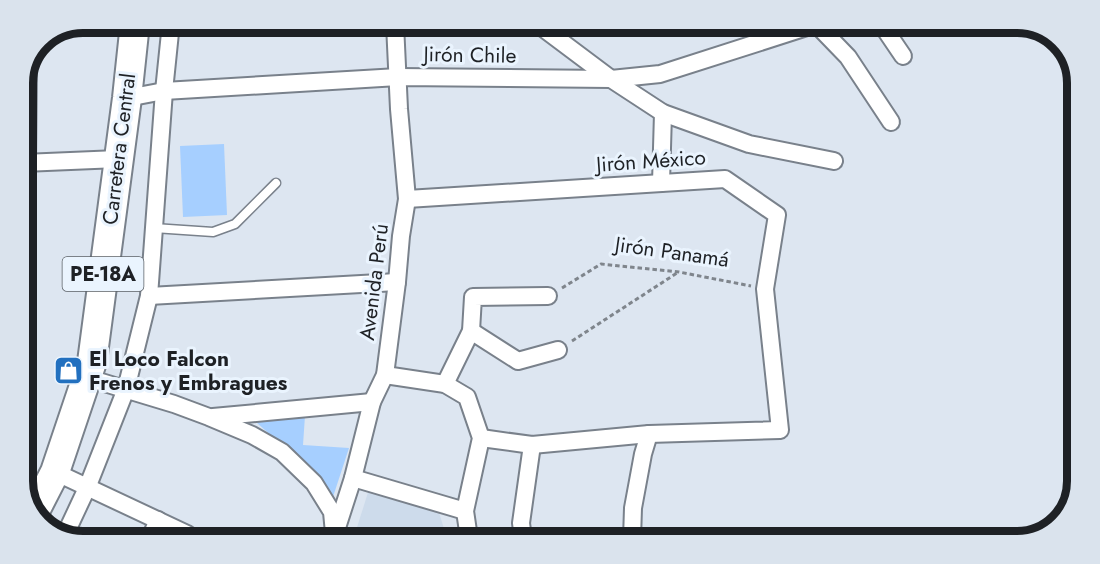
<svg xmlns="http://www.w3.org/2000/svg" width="1100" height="564" font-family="Jost,sans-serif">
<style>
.built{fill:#cddbeb}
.green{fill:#a6cfff}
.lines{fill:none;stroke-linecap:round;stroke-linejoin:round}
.service-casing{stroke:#79818b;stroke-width:11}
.minor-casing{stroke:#79818b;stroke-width:20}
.trunk-casing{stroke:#79818b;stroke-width:32}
.path{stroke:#7f858c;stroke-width:3;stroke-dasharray:4.5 3;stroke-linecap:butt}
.service{stroke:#fff;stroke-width:8}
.minor{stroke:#fff;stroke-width:16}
.trunk{stroke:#fff;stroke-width:28}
.labels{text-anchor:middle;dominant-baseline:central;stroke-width:6;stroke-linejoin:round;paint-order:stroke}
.shield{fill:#eaf4fe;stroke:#5b6066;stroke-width:1.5}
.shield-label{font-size:20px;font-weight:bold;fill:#1e2125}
.street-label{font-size:21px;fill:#1e2125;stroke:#eaf4fe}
.poi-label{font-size:21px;font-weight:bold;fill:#1e2125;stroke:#eaf4fe;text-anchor:start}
.rim{fill:none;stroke:#1e2125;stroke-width:8}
</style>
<rect width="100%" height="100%" fill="#dde6f1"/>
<path class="built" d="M370 486 435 500 447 538 354 537Z"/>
<g class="green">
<path d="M224 144 227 215 183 217 180 146Z"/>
<path d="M306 401 303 445 349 448 331 503 293 455 247 414Z"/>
</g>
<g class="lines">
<defs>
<path id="service" d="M154 228 213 232 235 224 276 183"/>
<g id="minor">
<path d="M539 25 611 79 663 113 749 144 834 161"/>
<path d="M819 27 848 57 891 122"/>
<path d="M884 28 903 56"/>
<path d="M127 98 164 91 398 77 611 79 660 74 807 27"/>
<path d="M23 163 118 159"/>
<path d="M661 183 663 113"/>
<path d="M407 199 725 179 777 215 765 289 780 430 649 434 532 445 481 438"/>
<path d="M23 243 27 163 28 66"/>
<path d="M149 296 397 282"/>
<path d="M471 331 518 361 558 350"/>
<path d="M385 375 445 384 467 397 481 438 465 511 469 538"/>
<path d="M88 378 174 404 209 417 252 435 282 452 314 483 332 512 334 533"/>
<path d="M445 384 471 331 473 297 548 296"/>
<path d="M213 417 372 402"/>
<path d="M55 472 187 534 190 536"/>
<path d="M353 478 465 511"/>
<path d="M65 535 87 488 126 389 149 296 164 91 171 23"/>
<path d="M151 536 158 520"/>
<path d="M334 537 353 478 372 402 385 375 397 282 401 236 407 199 399 109 395 24"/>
<path d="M523 538 521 523 532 445"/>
<path d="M632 539 633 508 643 454 649 434"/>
</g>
<path id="trunk" d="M33 515 55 472 92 362 127 98 135 23"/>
</defs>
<use href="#service" class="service-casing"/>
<use href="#minor" class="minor-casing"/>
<use href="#trunk" class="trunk-casing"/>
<g class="path">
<path d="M562 288 601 264 679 272 751 286"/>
<path d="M572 341 677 273"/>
</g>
<use href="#service" class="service"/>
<use href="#minor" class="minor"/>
<use href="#trunk" class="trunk"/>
</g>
<defs>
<symbol id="shop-square" viewBox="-11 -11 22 22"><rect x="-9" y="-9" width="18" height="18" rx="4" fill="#2270bf" stroke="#eaf4fe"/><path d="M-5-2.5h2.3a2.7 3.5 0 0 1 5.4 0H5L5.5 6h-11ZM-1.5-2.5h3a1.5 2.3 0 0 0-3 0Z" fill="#fff"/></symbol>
</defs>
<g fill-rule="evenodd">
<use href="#shop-square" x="52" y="354" width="33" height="33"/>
</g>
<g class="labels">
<rect class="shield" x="62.5" y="257" width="81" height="34" rx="4.5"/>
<g class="shield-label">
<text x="103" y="274">PE-18A</text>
</g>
<g class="street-label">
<text transform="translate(470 55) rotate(1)">Jirón Chile</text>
<text transform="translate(119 149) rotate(-83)">Carretera Central</text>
<text transform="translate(651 161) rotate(-4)">Jirón México</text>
<text transform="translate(672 252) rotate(8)">Jirón Panamá</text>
<text transform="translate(374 282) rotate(-83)">Avenida Perú</text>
</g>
<g class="poi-label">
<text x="89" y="359">El Loco Falcon<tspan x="89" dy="24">Frenos y Embragues</tspan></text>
</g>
</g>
<path d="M0 0H1100V564H0ZM83 33H1017A50 50 0 0 1 1067 83V481A50 50 0 0 1 1017 531H83A50 50 0 0 1 33 481V83A50 50 0 0 1 83 33Z" fill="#dae3ed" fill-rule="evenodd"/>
<path class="rim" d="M83 33H1017A50 50 0 0 1 1067 83V481A50 50 0 0 1 1017 531H83A50 50 0 0 1 33 481V83A50 50 0 0 1 83 33Z"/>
</svg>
